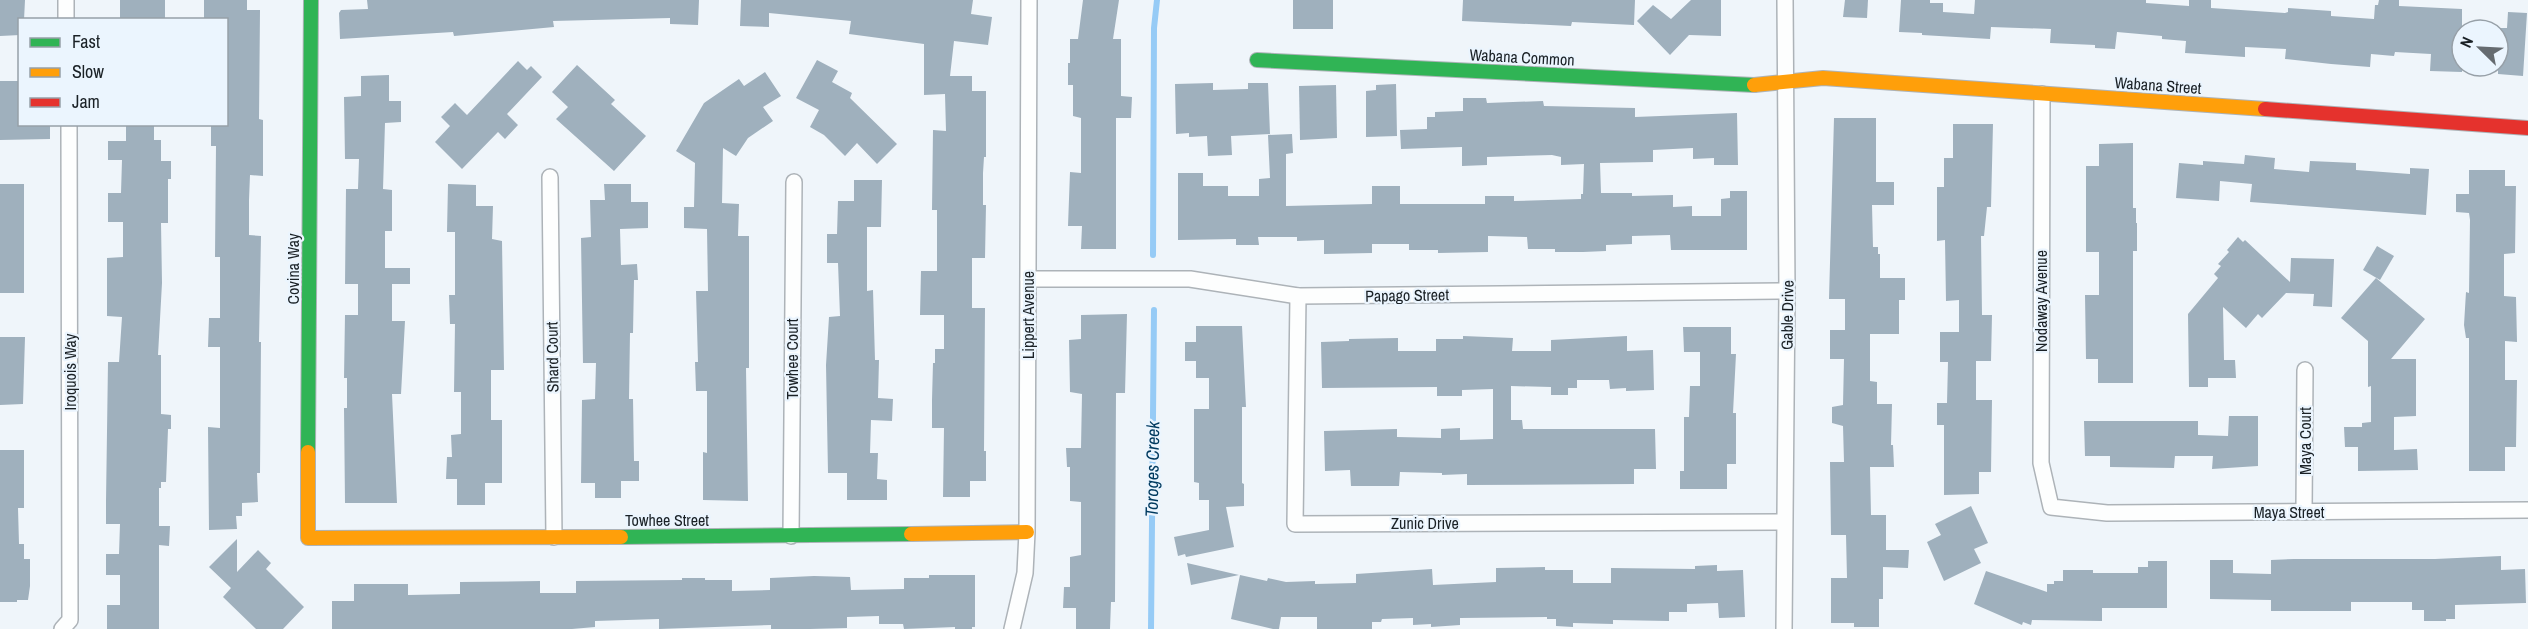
<svg xmlns="http://www.w3.org/2000/svg" width="2528" height="629" font-family="'Archivo Narrow',sans-serif">
<style>
.lines{fill:none;stroke-linecap:round;stroke-linejoin:round}
.stream{stroke:#96cbf6;stroke-width:6}
.building{fill:#9fb0bd}
.street-casing{stroke:#adb3b8;stroke-width:18}
.fast-casing{stroke:#adb3b8;stroke-width:16}
.slow-casing{stroke:#adb3b8;stroke-width:16}
.jam-casing{stroke:#adb3b8;stroke-width:16}
.street{stroke:#fdfefe;stroke-width:15}
.fast{stroke:#30b455;stroke-width:14}
.slow{stroke:#ff9f0a;stroke-width:14}
.jam{stroke:#e5322d;stroke-width:14}
.labels{text-anchor:middle;dominant-baseline:central;stroke-width:4.5;stroke-linejoin:round;paint-order:stroke}
.street-label{font-size:16px;fill:#1a2126;stroke:#ebf5fe}
.water-label{font-size:18px;font-style:italic;fill:#003a5f;stroke:#ebf5fe}
</style>
<rect width="100%" height="100%" fill="#eff5fa"/>
<g class="lines">
<g class="stream">
<path d="M1153 255 1154 28 1157 0"/>
<path d="M1151 629 1154 310"/>
</g>
</g>
<g class="building">
<path d="M0 0H25L24 20H20V35L0 36Z"/>
<rect x="120" y="0" width="45" height="20"/>
<path d="M204 0H247V10H260L259 119 263 120V176L250 175 249 200V235L261 236 259 342H261L260 473H257L258 502 242 503V516H236L237 529 209 530 208 427 220 428V347H208L209 318H220V257H215L216 146H211V124H226V20H204Z"/>
<path d="M367 0H699L698 25 670 24V18L553 21 554 27 454 36 453 32 340 39 339 13 341 10 368 9Z"/>
<path d="M741 0H973L971 14 992 17 988 45 954 41 950 76H972V91H986V157H984L983 173V205H986L985 258H972V308H985L984 451H986V481H970V497H943L944 428H932V400L933 363H935V349H944V315H920L921 271H937V210H932L933 130 946 131 945 94 924 95V44L849 34 851 21 769 13V27L740 26Z"/>
<path d="M1083 0H1119L1113 39H1121V96L1132 97 1131 118H1116V249H1081L1082 226H1068L1070 172 1081 173V118L1073 116V85H1068V63H1070V39H1078Z"/>
<rect x="1293" y="0" width="40" height="29"/>
<path d="M1463 0H1635L1634 25 1572 22 1571 26 1462 21Z"/>
<path d="M1691 0H1721V36L1689 35 1670 55 1637 21 1653 5 1671 19Z"/>
<path d="M1845 0H1868L1867 18 1843 17Z"/>
<path d="M1901 0H1930V3H1943V12L1974 14 1975 0H2146V3L2189 6V0H2211V8L2285 13 2288 12V8L2331 11V16L2374 19 2375 5H2378L2379 0H2399V6L2462 9V72L2430 71 2431 54 2395 52 2394 56 2371 54 2370 67 2331 64 2285 59 2286 49 2245 47V57L2185 53 2186 41 2162 39V36L2117 32 2115 49 2095 48V45L2050 43 2051 29 1991 27 1990 39 1922 35V33L1899 32Z"/>
<path d="M2508 12 2527 13 2523 76 2498 74V28H2507Z"/>
<path d="M817 60 838 71 832 82 852 93 850 98 897 144 877 164 857 143 845 156 824 135 810 127 819 110 796 98Z"/>
<path d="M518 61 527 70 531 66 542 77 507 114 518 125 505 139 498 132 462 169 435 142 450 126 441 117 455 103 467 115Z"/>
<path d="M577 65 615 100 611 104 646 136 614 171 556 119 568 107 552 92Z"/>
<path d="M765 72 781 96 763 107 773 121 748 138 736 156 723 148 722 203 739 204 738 236H749V368H746L748 501 703 500V452L707 453V391H696L695 362H698L696 291H708L707 229 684 228V207H694L695 163 676 151 704 103 739 79 744 86Z"/>
<path d="M389 75V101H401V122L385 123 383 189 392 190V231H385V268H410V284H392V321H405L401 394H392L397 503H345L344 408H347V378H344L345 315H358V284H345L346 189H358L359 159H345L344 97 361 96V76Z"/>
<path d="M0 81H20V124H50V139L0 140Z"/>
<path d="M1213 83V90L1248 89V83H1268L1270 134 1231 136 1232 155 1208 156 1207 136 1189 137V133L1176 134 1175 84Z"/>
<path d="M1396 84 1397 136 1366 137V91L1376 90V85Z"/>
<path d="M1336 85 1337 138 1300 140 1299 86Z"/>
<path d="M1463 98H1486L1487 103 1543 101 1544 106 1635 108V117L1737 113 1738 165H1714V158L1693 159V148L1653 150V162L1600 163 1601 193H1632V196L1673 195V207L1692 206V216H1721V199L1730 198V191H1747V250H1671L1670 235 1632 236V244L1606 245V251L1583 252H1555V249H1528L1527 237 1488 236V252L1438 253V250H1409V244H1372V253L1324 254V240L1297 241V237H1258L1259 245H1236V239L1178 240V173H1203V186H1228V196H1259V179L1270 178 1268 135 1292 134 1293 153 1286 154V206L1372 204V186H1400V204H1485V196H1514V201L1581 199V194H1583L1584 164 1561 165V157L1552 155 1487 157V165L1462 166V147L1401 149 1400 130 1427 129V117H1435V112L1463 111Z"/>
<path d="M1834 118H1876V182H1894V205H1872L1873 247H1878V254H1880V278H1905V300H1899V334H1870V381L1877 382V404H1892L1891 445H1893L1894 467H1870L1871 515H1886V550H1909L1908 568 1883 567V599H1879V627H1854V623H1831V578H1847L1846 535H1831L1830 462H1844L1843 426 1832 423V407L1843 405 1844 359H1830V330H1845V299H1829Z"/>
<path d="M126 124H154V140H161V161H171V179H168V223H161L162 283 158 355H161V414L171 415V429H168L166 482H161V488H159V526H170L169 546 159 545V629H107V605H120V575H106V554H119L120 524H106V501L108 362H119L122 317 107 316V258L123 257V222H108V193H121L122 160H108V141H126Z"/>
<path d="M1953 124H1993L1991 207H1987L1984 236H1981L1982 315H1992L1991 361H1976V400H1992L1991 472H1979V494L1944 495V425H1937V403H1947L1948 362H1940V332H1959V300L1946 301 1945 240 1937 241V187H1944V158H1953Z"/>
<path d="M2133 143V208H2136V223H2137V251H2133V383H2098V359H2086L2085 295H2099V252H2086V166H2099V144Z"/>
<path d="M2245 155 2275 158 2274 169 2309 172 2310 161 2356 163V170L2410 174V168L2429 169 2426 215 2250 202 2252 184 2220 181 2219 201 2176 198 2179 163 2203 165V161L2244 164Z"/>
<path d="M2469 170H2505V186H2516L2515 253 2504 254V296L2516 297 2517 342 2505 341V380H2517L2516 447H2505V471H2469V338H2466L2464 325 2466 292 2469 293 2470 220 2469 213 2456 212V194H2469Z"/>
<path d="M854 180H882L881 227H867V291L873 290 875 360H879L878 398 893 399 892 421 871 420 870 453H878L877 479 887 480V500H847V473H828L826 365 829 317 840 316 838 263H827V234H837L838 201H854Z"/>
<rect x="0" y="184" width="24" height="109"/>
<path d="M448 184 476 185V206H493L492 239 502 241 504 370H491V420H502V483H485V505H457V479H446L447 457H452L451 435 461 434V392H454L455 324H450L449 295H455V232H447Z"/>
<path d="M604 184H631V202H648V228L620 229 621 265 637 264 638 280H634L633 333H630L629 399H633L634 461H639V481H621V498H595V483H581L582 400 595 399 596 363H583L581 238 591 237 590 200H605Z"/>
<path d="M2238 237 2243 242 2245 240 2290 282 2291 258 2334 259 2332 307 2313 306 2314 294 2286 293 2262 318 2258 314 2246 328 2223 307 2224 360H2235L2236 378H2208V387H2189L2188 314 2218 278 2214 274 2221 266 2218 264 2229 252 2227 250Z"/>
<path d="M2377 246 2394 256 2380 280 2363 270Z"/>
<path d="M2376 278 2425 319 2391 359H2416V416L2394 417V450L2417 449 2418 470 2358 471V447H2345L2344 427H2362V423L2371 422V386L2368 387V341L2341 318Z"/>
<path d="M1127 314 1125 393H1116L1115 602H1111L1110 629H1076V608H1063L1064 587H1070V557L1081 555V502L1070 501V467H1067L1066 448H1081L1082 394 1070 392 1069 340 1081 339V315Z"/>
<path d="M1196 326H1242L1246 407H1242V483L1244 484V506L1226 507 1234 547 1186 557 1185 554 1178 556 1174 537 1209 530V500H1199V483L1194 482V409H1209V378H1196V361H1185V342H1196Z"/>
<path d="M1683 327H1731V354H1736L1733 413H1736V464H1727V489H1680V471H1684V417H1689L1690 386H1700V352H1684Z"/>
<path d="M1463 336 1513 338 1512 351H1551V340L1627 336V351L1653 350 1654 390 1626 391V388L1610 389 1609 380H1577V388H1568V395H1551V387L1511 386V420H1522L1523 429H1655L1656 469H1634V484L1467 485V474L1442 475V473L1400 472 1399 486H1351L1350 470 1325 471 1324 431 1397 429V437L1441 438V429L1460 428V440L1493 439V389L1462 390V396H1437V387L1322 388 1321 342 1349 341V339L1398 338V351H1436V339H1463Z"/>
<path d="M0 337H25L23 404 0 405Z"/>
<path d="M2229 416H2258V466L2212 469 2213 456H2175L2174 468 2110 467V456H2085L2084 421H2198V435L2228 436Z"/>
<path d="M0 450H24V508H18L19 544H24V559H30V586L28 600H17V602H0Z"/>
<path d="M1971 506 1988 543 1974 549 1981 563 1944 581 1927 542 1941 535 1935 524Z"/>
<path d="M237 539V572L258 550 271 563 266 569 304 607 283 629H256L223 597 231 588 209 567Z"/>
<path d="M2501 556V570L2525 569 2526 603 2455 605V619H2446V621H2424V610H2412V602H2351V611H2271V600L2210 599V560H2233V573L2271 574V560L2294 559H2435Z"/>
<path d="M2148 561H2167V608H2102V621L2032 620 2031 625 2023 622 2022 625 1974 604 1986 571 2047 592V584H2054V581H2063V570H2093V573H2138V567H2148Z"/>
<path d="M1187 563 1239 575 1191 585Z"/>
<path d="M1717 565V571L1743 570 1745 617 1719 618 1718 603 1687 604V612H1669V621L1613 620V624L1573 623V627L1556 626V619H1547V617L1460 618V625L1431 627V624L1413 625V618L1382 619 1381 622H1372V629H1317V617H1281L1279 629H1273L1231 619 1240 575 1267 581 1268 578 1286 582 1315 581V584L1356 583V574L1432 569 1433 585 1496 582V568L1545 567V570H1573V583H1611V568L1695 569V566Z"/>
<path d="M929 575H975V627H972V629H955V627L904 629 903 624H879V616L847 617V628L810 629H771V625L659 629V619L595 621V627L572 629H332V601H354V584H408V595L460 594V582L540 581V593H576V581L682 580V578H705V580H732V591L770 590V578L814 576 850 577 851 590 904 589V578H929Z"/>
</g>
<g class="lines">
<defs>
<g id="street">
<path d="M66 0V20"/>
<path d="M2042 94 2041 463 2051 507 2107 513 2528 510"/>
<path d="M550 177 554 537"/>
<path d="M1028 279H1190L1298 296 1787 291"/>
<path d="M1298 296 1295 524 1784 522"/>
<path d="M2304 512 2305 370"/>
<path d="M791 536 794 182"/>
<path d="M62 629 70 620 69 124"/>
<path d="M1012 629 1025 573 1027 532 1029 0"/>
<path d="M1784 629 1787 291 1785 0"/>
</g>
<g id="fast">
<path d="M1257 60 1754 85"/>
<path d="M308 452 311 0"/>
<path d="M621 537 911 534"/>
</g>
<g id="slow">
<path d="M1754 85 1823 78 2265 109"/>
<path d="M308 452V538L621 537"/>
<path d="M911 534 1027 532"/>
</g>
<path id="jam" d="M2265 109 2528 128"/>
</defs>
<use href="#street" class="street-casing"/>
<use href="#fast" class="fast-casing"/>
<use href="#slow" class="slow-casing"/>
<use href="#jam" class="jam-casing"/>
<use href="#street" class="street"/>
<use href="#fast" class="fast"/>
<use href="#slow" class="slow"/>
<use href="#jam" class="jam"/>
</g>
<g class="labels">
<g class="street-label">
<text transform="translate(1522 57) rotate(3)">Wabana Common</text>
<text transform="translate(2158 85) rotate(4)">Wabana Street</text>
<text transform="translate(293 269) rotate(-90)">Covina Way</text>
<text transform="translate(1407 295) rotate(-1)">Papago Street</text>
<text transform="translate(2041 301) rotate(-90)">Nodaway Avenue</text>
<text transform="translate(1028 315) rotate(-90)">Lippert Avenue</text>
<text transform="translate(1787 315) rotate(-89)">Gable Drive</text>
<text transform="translate(552 357) rotate(-91)">Shard Court</text>
<text transform="translate(792 359) rotate(-90)">Towhee Court</text>
<text transform="translate(70 372) rotate(-90)">Iroquois Way</text>
<text transform="translate(2305 441) rotate(-90)">Maya Court</text>
<text x="2289" y="512">Maya Street</text>
<text x="667" y="520">Towhee Street</text>
<text x="1425" y="523">Zunic Drive</text>
</g>
<g class="water-label">
<text transform="translate(1152 469) rotate(-89)">Toroges Creek</text>
</g>
</g>
<rect x="18" y="18" width="210" height="108" fill="#ebf5fe" stroke="#97a0a8" stroke-width="1.5"/>
<rect x="30" y="38" width="30" height="9" fill="#30b455" stroke="#97a0a8" stroke-width="1.5"/>
<text x="72" y="48" font-size="18" fill="#1a2126">Fast</text>
<rect x="30" y="68" width="30" height="9" fill="#ff9f0a" stroke="#97a0a8" stroke-width="1.5"/>
<text x="72" y="78" font-size="18" fill="#1a2126">Slow</text>
<rect x="30" y="98" width="30" height="9" fill="#e5322d" stroke="#97a0a8" stroke-width="1.5"/>
<text x="72" y="108" font-size="18" fill="#1a2126">Jam</text>
<g transform="translate(2480 48) rotate(294)"><circle r="28" fill="#ebf5fe" stroke="#97a0a8" stroke-width="1.5"/>
<path d="M0-4.5L10 22L0 15L-10 22Z" fill="#656b70"/>
<text y="-9" font-size="16" font-weight="bold" text-anchor="middle" fill="#1a2126">N</text>
</g>
</svg>
